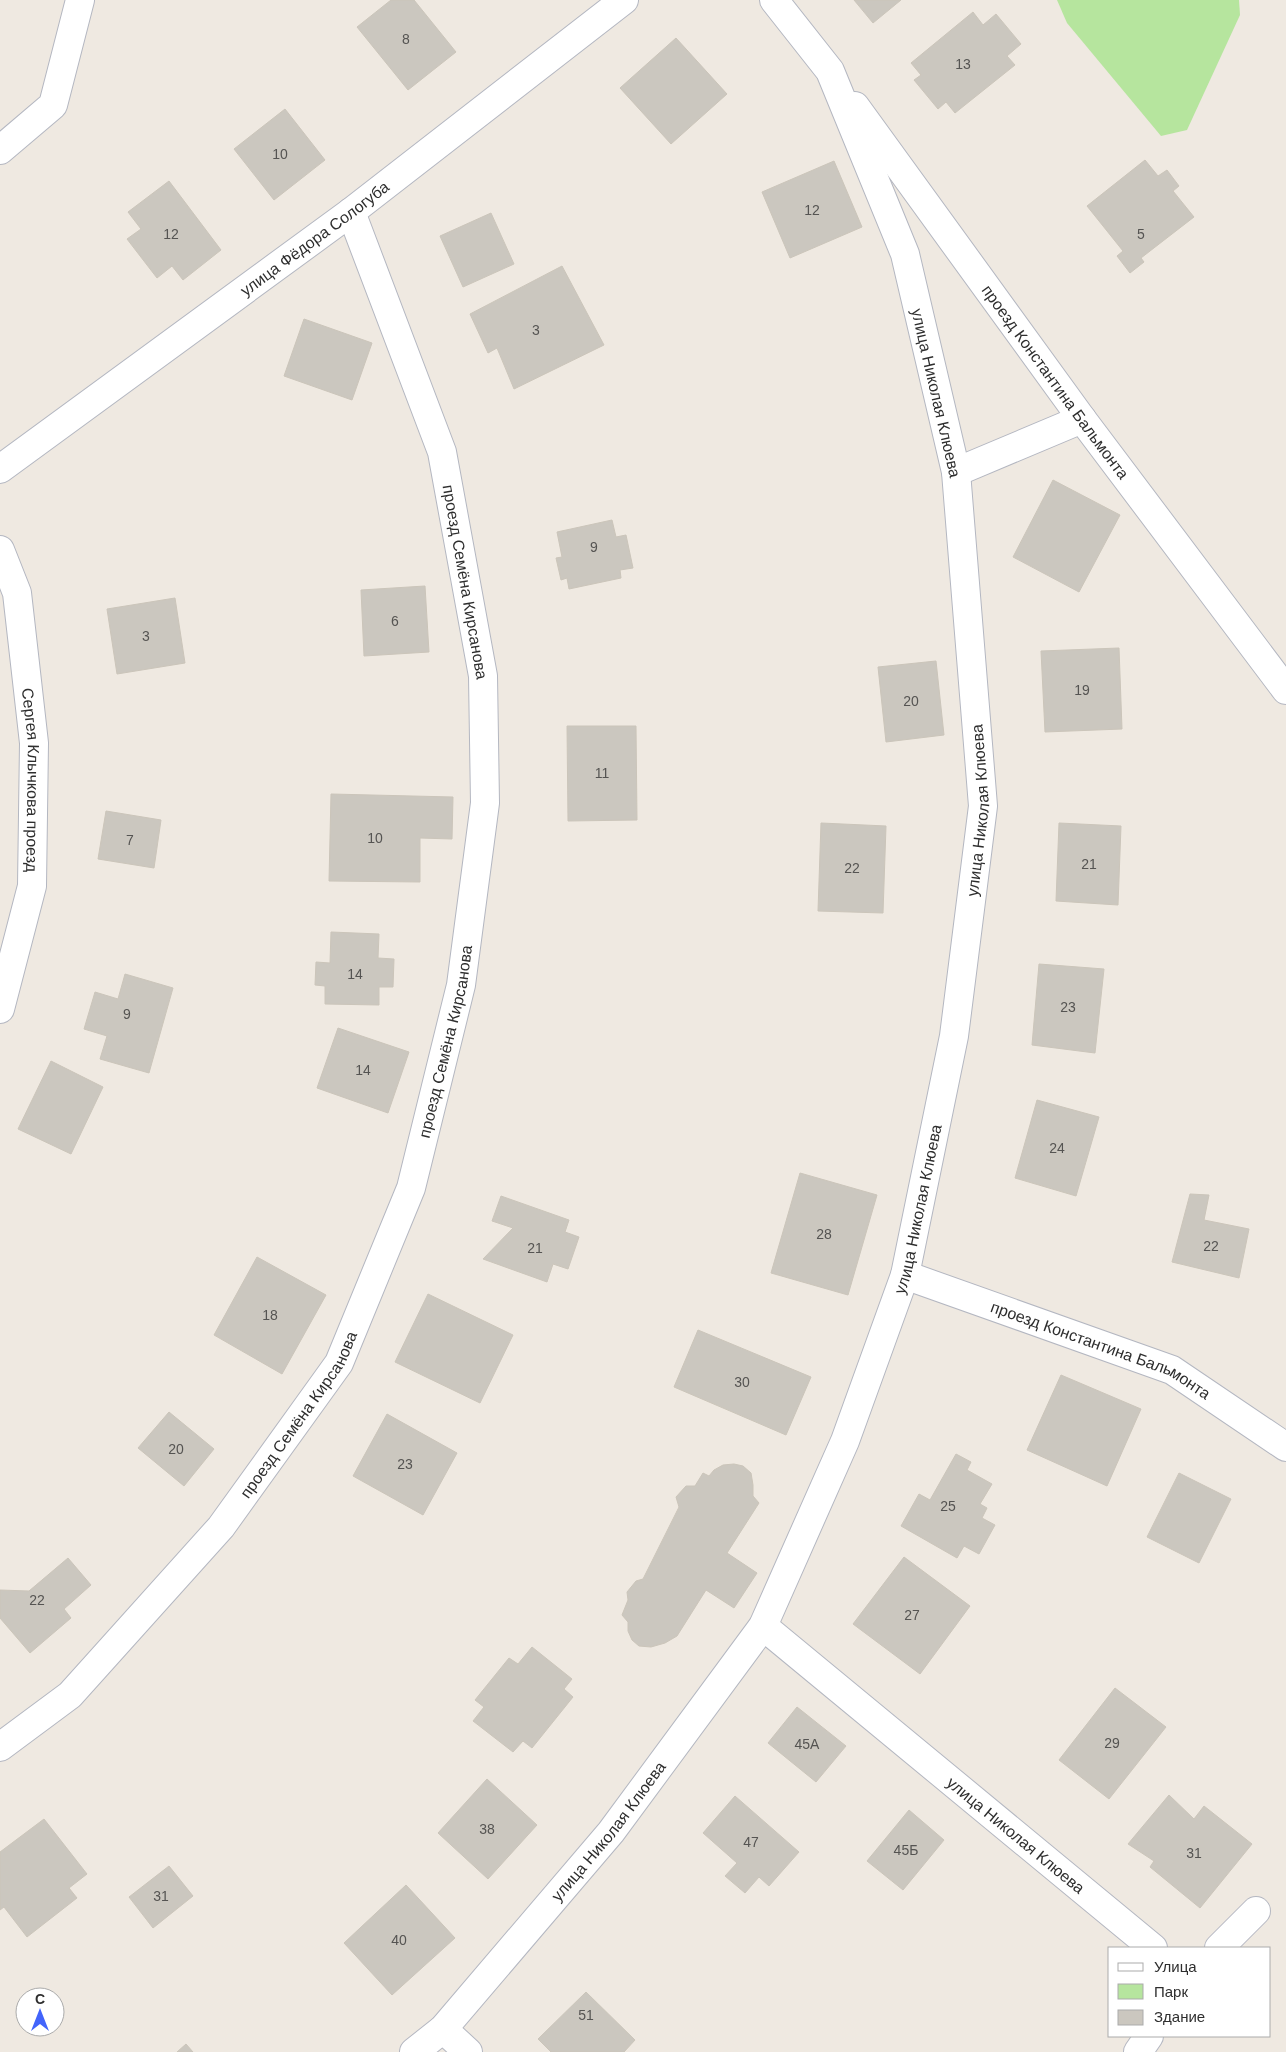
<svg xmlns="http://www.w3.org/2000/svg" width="1286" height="2052" font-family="Helvetica,sans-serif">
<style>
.green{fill:#b6e59e}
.building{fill:#cbc7bf;stroke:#cbc5ba}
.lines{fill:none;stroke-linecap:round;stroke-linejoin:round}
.minor-casing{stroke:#b4b7c1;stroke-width:30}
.minor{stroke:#fff;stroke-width:28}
.labels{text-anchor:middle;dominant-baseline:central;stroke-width:4;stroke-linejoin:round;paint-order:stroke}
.number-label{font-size:14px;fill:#555452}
.street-label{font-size:16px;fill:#2e2e2e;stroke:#fff}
</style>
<rect width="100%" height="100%" fill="#efe9e1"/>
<path class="green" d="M1057 0H1239L1240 15 1187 130 1161 136 1067 23Z"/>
<g class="building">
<path d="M391 0H414L456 52 408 90 357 27Z"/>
<path d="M854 0H901L873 23Z"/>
<path d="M973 12 983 25 996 14 1021 44 1007 56 1015 65 955 113 946 102 938 109 914 80 921 75 911 63Z"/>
<path d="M676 38 727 94 671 144 620 88Z"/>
<path d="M285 109 325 160 274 200 234 149Z"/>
<path d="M1145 160 1158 176 1167 170 1179 186 1173 191 1194 217 1141 258 1144 262 1130 273 1117 256 1123 251 1087 206Z"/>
<path d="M834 161 862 227 790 258 762 192Z"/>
<path d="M169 181 221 250 183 280 172 266 157 278 127 239 141 229 128 212Z"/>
<path d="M491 213 514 264 463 287 440 236Z"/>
<path d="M562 266 604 345 514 389 497 348 488 353 470 314Z"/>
<path d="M304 319 372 343 352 400 284 376Z"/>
<path d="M1053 480 1120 515 1079 592 1013 557Z"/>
<path d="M612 520 616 537 626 535 633 568 620 570 621 578 569 589 567 578 561 580 556 558 562 557 557 532Z"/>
<path d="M425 586 429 652 364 656 361 590Z"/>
<path d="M175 598 185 663 117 674 107 609Z"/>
<path d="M1119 648 1122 729 1045 732 1041 651Z"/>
<path d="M936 661 944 735 886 742 878 667Z"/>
<path d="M567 726H636L637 820 568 821Z"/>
<path d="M331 794 453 797 452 839 420 838V882L329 881Z"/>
<path d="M106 811 161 820 154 868 98 859Z"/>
<path d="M821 823 886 826 883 913 818 911Z"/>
<path d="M1059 823 1121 826 1118 905 1056 901Z"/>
<path d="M331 932 379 934 378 958 394 959 393 987H379V1005L325 1004V986L315 985 316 962 330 963Z"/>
<path d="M1039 964 1104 969 1095 1053 1032 1045Z"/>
<path d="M125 974 173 988 149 1073 100 1059 107 1036 84 1029 95 992 118 999Z"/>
<path d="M338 1028 409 1052 388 1113 317 1088Z"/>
<path d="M51 1061 103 1087 71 1154 18 1129Z"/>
<path d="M1037 1100 1099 1117 1076 1196 1015 1178Z"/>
<path d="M800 1173 877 1195 848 1295 771 1273Z"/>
<path d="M1190 1194 1209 1195 1204 1220 1249 1229 1239 1278 1172 1262Z"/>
<path d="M501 1196 569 1220 565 1232 579 1237 568 1269 553 1264 547 1282 483 1259 513 1228 492 1221Z"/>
<path d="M257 1257 326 1295 282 1374 214 1335Z"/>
<path d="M428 1294 513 1335 480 1403 395 1362Z"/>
<path d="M698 1330 811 1377 786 1435 674 1387Z"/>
<path d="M1061 1375 1141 1409 1107 1486 1027 1450Z"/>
<path d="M169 1412 214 1449 184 1486 138 1448Z"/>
<path d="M387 1414 457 1453 423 1515 353 1476Z"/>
<path d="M956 1454 971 1462 967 1470 992 1484 980 1504 987 1508 982 1518 995 1525 979 1554 964 1546 957 1558 901 1526 919 1494 930 1500Z"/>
<path d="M734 1464 743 1466 751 1473 753 1485V1496L759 1503 727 1553 757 1573 734 1608 706 1590 677 1636 665 1643 651 1647 639 1646 632 1640 628 1631V1622L622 1615 628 1600 627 1592 636 1581 643 1579 679 1507 676 1497 686 1486H695L703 1473 709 1476 714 1470 723 1465Z"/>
<path d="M1179 1473 1231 1499 1199 1563 1147 1537Z"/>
<path d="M904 1557 970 1606 920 1674 853 1624Z"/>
<path d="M68 1558 91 1585 64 1609 71 1618 30 1653 0 1618V1590L29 1591Z"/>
<path d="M532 1647 572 1679 564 1689 573 1697 532 1748 523 1741 513 1752 473 1721 484 1707 475 1700 509 1658 518 1664Z"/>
<path d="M1115 1688 1166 1727 1109 1799 1059 1760Z"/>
<path d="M797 1707 846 1746 816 1782 768 1743Z"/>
<path d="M487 1779 537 1825 488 1879 438 1833Z"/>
<path d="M1169 1795 1194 1819 1204 1806 1252 1844 1200 1908 1150 1867 1154 1861 1128 1844Z"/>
<path d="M735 1796 799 1852 769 1886 759 1877 745 1893 725 1876 737 1863 703 1833Z"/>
<path d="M909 1810 944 1840 903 1890 867 1861Z"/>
<path d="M44 1819 87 1874 69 1888 77 1898 27 1937 4 1907 0 1910V1852Z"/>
<path d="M169 1866 193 1896 153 1928 129 1897Z"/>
<path d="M406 1885 455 1938 392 1995 344 1943Z"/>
<path d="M586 1992 635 2040 624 2052H551L538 2039Z"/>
<path d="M186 2044 193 2052H177Z"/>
</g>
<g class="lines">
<defs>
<g id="minor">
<path id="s1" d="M855 106 1082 419 1286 690"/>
<path d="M0 150 53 105 80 0"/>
<path id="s2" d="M0 469 351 212 624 0"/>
<path d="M956 472 1082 419"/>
<path id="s3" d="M0 550 17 593 34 743 32 886 0 1009"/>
<path id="s4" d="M905 1275 1172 1370 1286 1447"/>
<path id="s5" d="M763 1626 1153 1948"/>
<path id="s6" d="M0 1747 70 1695 221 1527 339 1363 411 1188 461 985 485 803 483 676 442 452 351 212"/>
<path d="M1219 1948 1256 1911"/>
<path d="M443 2029 468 2052"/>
<path id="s7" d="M414 2052 443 2029 611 1832 763 1626 845 1441 905 1275 954 1036 983 806 956 472 905 254 830 71 774 0"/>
<path d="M1138 2052 1149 2036"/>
</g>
</defs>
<use href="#minor" class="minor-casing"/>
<use href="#minor" class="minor"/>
</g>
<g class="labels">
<g class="number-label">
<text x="406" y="39">8</text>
<text x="963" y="64">13</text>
<text x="280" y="154">10</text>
<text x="812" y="210">12</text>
<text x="171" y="234">12</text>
<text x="1141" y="234">5</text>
<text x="536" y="330">3</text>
<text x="594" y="547">9</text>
<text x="395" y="621">6</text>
<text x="146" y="636">3</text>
<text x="1082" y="690">19</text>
<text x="911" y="701">20</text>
<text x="602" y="773">11</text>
<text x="375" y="838">10</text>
<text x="130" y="840">7</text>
<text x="1089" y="864">21</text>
<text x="852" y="868">22</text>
<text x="355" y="974">14</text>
<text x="1068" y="1007">23</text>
<text x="127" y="1014">9</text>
<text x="363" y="1070">14</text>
<text x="1057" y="1148">24</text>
<text x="824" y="1234">28</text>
<text x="1211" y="1246">22</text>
<text x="535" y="1248">21</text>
<text x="270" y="1315">18</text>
<text x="742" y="1382">30</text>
<text x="176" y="1449">20</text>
<text x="405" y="1464">23</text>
<text x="948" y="1506">25</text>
<text x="37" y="1600">22</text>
<text x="912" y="1615">27</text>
<text x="1112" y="1743">29</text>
<text x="807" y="1744">45А</text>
<text x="487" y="1829">38</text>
<text x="751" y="1842">47</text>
<text x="906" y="1850">45Б</text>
<text x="1194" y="1853">31</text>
<text x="161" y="1896">31</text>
<text x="399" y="1940">40</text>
<text x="586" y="2015">51</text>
</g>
<g class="street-label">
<text stroke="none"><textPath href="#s2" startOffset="390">улица Фёдора Сологуба</textPath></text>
<text stroke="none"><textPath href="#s1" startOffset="341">проезд Константина Бальмонта</textPath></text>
<text transform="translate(936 393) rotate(77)">улица Николая Клюева</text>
<text transform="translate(465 582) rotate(80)">проезд Семёна Кирсанова</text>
<text stroke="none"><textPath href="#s3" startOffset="234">Сергея Клычкова проезд</textPath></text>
<text stroke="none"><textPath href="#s7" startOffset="1402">улица Николая Клюева</textPath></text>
<text stroke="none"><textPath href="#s6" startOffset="855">проезд Семёна Кирсанова</textPath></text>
<text stroke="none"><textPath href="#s7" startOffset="998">улица Николая Клюева</textPath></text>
<text stroke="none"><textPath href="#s4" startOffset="210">проезд Константина Бальмонта</textPath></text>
<text stroke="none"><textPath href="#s6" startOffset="450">проезд Семёна Кирсанова</textPath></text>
<text stroke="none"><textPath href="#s7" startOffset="295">улица Николая Клюева</textPath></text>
<text stroke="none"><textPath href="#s5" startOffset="328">улица Николая Клюева</textPath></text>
</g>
</g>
<rect x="1108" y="1947" width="162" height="90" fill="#ffffff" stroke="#ababab"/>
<rect x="1118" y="1963" width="25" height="8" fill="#ffffff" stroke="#ababab"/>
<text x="1154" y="1972" font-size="15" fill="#2e2e2e">Улица</text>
<rect x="1118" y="1984" width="25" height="15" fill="#b6e59e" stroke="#ababab"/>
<text x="1154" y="1997" font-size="15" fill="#2e2e2e">Парк</text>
<rect x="1118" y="2010" width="25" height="15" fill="#cbc7bf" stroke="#ababab"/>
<text x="1154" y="2022" font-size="15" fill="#2e2e2e">Здание</text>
<g transform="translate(40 2012)"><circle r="24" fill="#ffffff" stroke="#ababab"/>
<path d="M0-4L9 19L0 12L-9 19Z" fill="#4264fb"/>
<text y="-8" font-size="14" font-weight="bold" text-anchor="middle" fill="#2e2e2e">С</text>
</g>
</svg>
